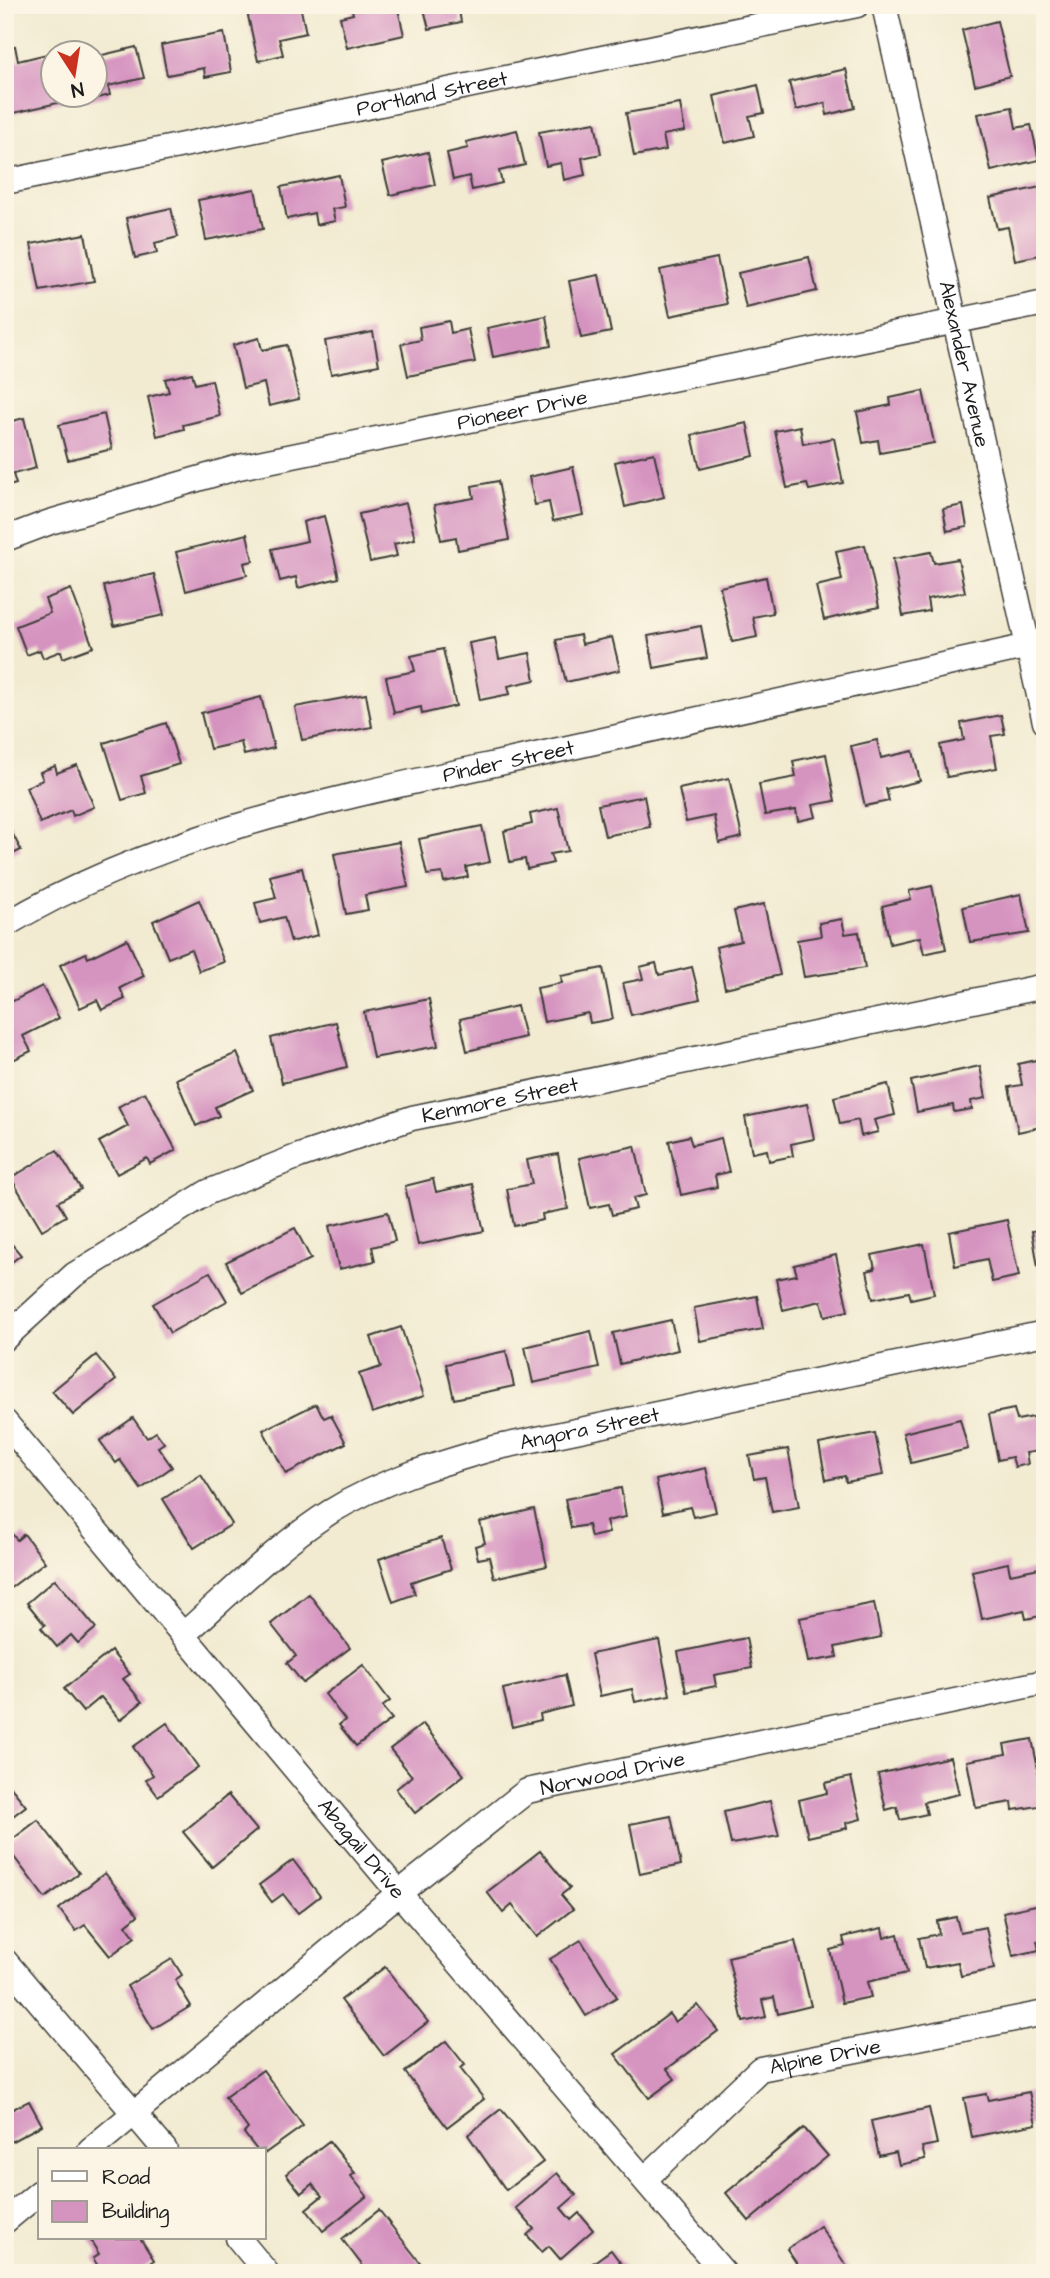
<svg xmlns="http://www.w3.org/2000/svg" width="1050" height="2278" font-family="'Architects Daughter',sans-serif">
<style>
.building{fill:#d593c0}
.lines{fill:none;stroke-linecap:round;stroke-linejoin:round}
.minor-casing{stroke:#3c3b37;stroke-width:27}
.minor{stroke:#fff;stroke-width:24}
.labels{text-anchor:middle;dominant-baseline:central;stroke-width:5;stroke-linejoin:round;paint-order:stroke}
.street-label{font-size:21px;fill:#1c1c1c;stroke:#fcf5e5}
</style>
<rect width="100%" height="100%" fill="#fcf5e5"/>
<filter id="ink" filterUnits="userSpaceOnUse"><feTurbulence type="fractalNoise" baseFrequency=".0143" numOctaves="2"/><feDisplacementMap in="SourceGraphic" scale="14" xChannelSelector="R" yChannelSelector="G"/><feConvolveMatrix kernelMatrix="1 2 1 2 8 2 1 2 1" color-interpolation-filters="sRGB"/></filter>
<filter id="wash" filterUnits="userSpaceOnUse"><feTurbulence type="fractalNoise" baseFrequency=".00686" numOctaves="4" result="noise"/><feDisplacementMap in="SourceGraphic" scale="28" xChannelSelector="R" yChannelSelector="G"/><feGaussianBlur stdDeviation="1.57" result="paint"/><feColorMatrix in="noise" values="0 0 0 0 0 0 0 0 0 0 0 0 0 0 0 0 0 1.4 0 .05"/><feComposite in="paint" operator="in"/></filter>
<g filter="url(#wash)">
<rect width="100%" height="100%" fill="#f2ebd2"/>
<g id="blocks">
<g class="building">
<path d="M254 5H300L306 33 279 39 283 55 258 61 246 7Z"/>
<path d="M351 5H397L404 35 347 48 340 17 353 14Z"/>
<path d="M423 5H458L461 22 429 29Z"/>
<path d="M505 5H541V7L506 13Z"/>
<path d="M997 21 1010 76 975 85 962 30Z"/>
<path d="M224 33 231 72 205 77 204 68 167 75 161 45Z"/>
<path d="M15 46 18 61 51 53 52 94H60L62 102 5 115V48Z"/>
<path d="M136 47 144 78 108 86 110 95 85 101 84 94H94V57Z"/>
<path d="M846 69 855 108 827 115 825 103 796 110 789 82Z"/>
<path d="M758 85 764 113 749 116 754 136 725 143 714 96Z"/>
<path d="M680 104 685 131 663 135 666 150 634 156 626 113Z"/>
<path d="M1012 107 1016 128 1031 125 1039 160 991 171 978 114Z"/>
<path d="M595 122 601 154 582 158 585 175 564 180 561 163 546 166 539 132Z"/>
<path d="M517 130 525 165 499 171 502 183 472 190 469 176 453 180 447 153 468 148 466 142Z"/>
<path d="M428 152 435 185 390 195 382 163Z"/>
<path d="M339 175 345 207 332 209 335 221 316 225 314 213 287 219 281 187Z"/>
<path d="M1045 186V254L1015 260 1008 227 997 229 990 198Z"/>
<path d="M255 189 263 229 206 240 198 200Z"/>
<path d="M171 208 178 237 155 243 157 253 135 258 126 218Z"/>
<path d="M85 234 94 281 40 291 31 244Z"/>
<path d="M809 257 817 291 746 308 738 273Z"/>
<path d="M717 258 727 304 670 316 660 270Z"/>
<path d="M599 275 611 332 581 338 569 281Z"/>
<path d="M546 316 551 346 493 357 487 328Z"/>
<path d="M449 321 451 333 468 329 475 362 408 376 401 344 421 340 419 327Z"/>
<path d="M373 332 379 365 331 374 325 341Z"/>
<path d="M259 338 262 350 287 345 299 399 269 406 264 383 243 388 233 345Z"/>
<path d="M192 373 195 384 212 380 220 416 183 425 184 429 157 436 148 397 169 392 165 379Z"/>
<path d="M923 391 934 443 880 453 878 440 863 443 857 412 891 405 890 398Z"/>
<path d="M104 414 112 449 68 460 59 425Z"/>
<path d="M24 418 36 468 13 474 16 484 5 487V423Z"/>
<path d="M747 423 754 456 700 469 692 435Z"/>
<path d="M800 426 803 444 834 438 843 483 809 490 807 484 787 488 775 431Z"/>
<path d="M654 453 664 497 625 507 615 462Z"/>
<path d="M573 467 583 515 553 521 549 502 535 505 529 477Z"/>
<path d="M498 481 509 540 458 550 456 537 441 540 434 505 474 498 472 486Z"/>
<path d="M406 503 415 539 394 544 397 556 370 562 359 514Z"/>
<path d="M963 505 967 527 947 531 943 509Z"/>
<path d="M324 516 339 578 298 588 296 577 280 581 272 549 307 541 303 522Z"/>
<path d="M247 534 253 561 244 563 247 575 186 591 176 552Z"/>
<path d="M865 545 879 607 824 620 816 586 842 580 836 551Z"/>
<path d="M931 552 934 563 958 559 965 592 927 599 929 611 903 616 893 559Z"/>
<path d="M154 574 164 615 114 626 104 586Z"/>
<path d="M766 577 773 613 753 617 757 637 732 642 720 587Z"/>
<path d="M71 589 93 647 63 658 61 651 43 658 40 650 27 655 16 626 50 613 45 599Z"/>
<path d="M701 626 707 658 654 668 648 636Z"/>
<path d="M580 635 582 644 612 637 620 670 566 682 556 640Z"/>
<path d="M495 638 499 659 530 653 535 680 508 686 510 694 480 700 469 643Z"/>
<path d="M443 649 456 706 422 714 421 707 394 713 386 677 415 671 411 656Z"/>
<path d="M366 694 372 727 302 740 295 707Z"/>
<path d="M261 697 274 748 244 755 241 742 210 749 201 713Z"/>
<path d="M1001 715 1005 734 991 736 997 768 947 777 940 745 964 740 961 723Z"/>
<path d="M166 723 179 764 141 776 146 793 122 800 104 743Z"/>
<path d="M877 740 881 758 913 751 920 781 886 789 889 801 865 806 851 746Z"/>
<path d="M826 754 835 801 813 805 816 817 798 821 796 810 765 815 759 784 796 777 793 761Z"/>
<path d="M77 765 94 807 73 816 71 810 40 823 26 787 43 780 40 772 55 766 57 773Z"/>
<path d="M729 778 742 837 719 843 714 816 686 822 679 789Z"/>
<path d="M644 796 650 827 605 836 598 805Z"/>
<path d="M558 808 568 851 550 854 553 863 527 869 525 859 510 862 504 831 532 824 530 814Z"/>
<path d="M5 819 21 850 5 858Z"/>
<path d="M482 826 490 862 466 867 468 877 444 882 442 873 427 875 419 839Z"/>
<path d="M399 842 408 887 365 895 368 910 346 914 334 854Z"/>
<path d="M302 868 318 935 291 942 284 917 260 923 255 903 276 898 270 876Z"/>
<path d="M932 886 946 949 924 954 920 937 890 944 882 906 911 899 909 891Z"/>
<path d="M1021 894 1029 933 970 942 963 907Z"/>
<path d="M199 900 224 962 199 971 191 949 168 958 153 921Z"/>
<path d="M764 904 780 975 725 988 716 947 741 941 734 911Z"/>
<path d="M842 919 845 934 859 932 865 968 804 977 797 940 821 936 819 923Z"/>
<path d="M127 939 144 976 120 988 125 999 102 1010 97 1000 80 1008 60 965 86 953 88 958Z"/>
<path d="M656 963 659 975 692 967 700 999 631 1015 623 983 643 979 640 967Z"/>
<path d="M603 968 613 1019 590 1023 588 1013 544 1022 537 988 562 983 561 976Z"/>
<path d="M42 986 59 1018 23 1036 31 1051 7 1063 5 1005Z"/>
<path d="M429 999 438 1046 373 1058 364 1012Z"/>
<path d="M517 1006 525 1037 467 1051 460 1019Z"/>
<path d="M336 1022 347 1067 282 1083 271 1038Z"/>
<path d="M237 1053 253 1090 215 1107 219 1116 196 1126 176 1079Z"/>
<path d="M1045 1058V1126L1018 1132 1009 1087 1022 1085 1018 1064Z"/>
<path d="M980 1066 986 1098 971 1101 972 1109 954 1112 953 1105 917 1112 911 1081Z"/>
<path d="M888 1084 895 1115 874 1120 878 1132 861 1136 858 1120 840 1124 834 1097Z"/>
<path d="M145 1092 176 1150 150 1164 147 1158 117 1174 99 1142 128 1126 118 1107Z"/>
<path d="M807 1104 814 1139 791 1144 793 1156 769 1161 767 1150 752 1153 745 1117Z"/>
<path d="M689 1136 692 1145 721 1138 729 1172 715 1175 717 1187 681 1195 669 1141Z"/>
<path d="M635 1146 646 1195 633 1198 636 1209 612 1215 609 1204 590 1208 579 1158Z"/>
<path d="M57 1150 81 1189 58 1202 66 1216 42 1230 11 1178Z"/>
<path d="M558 1154 568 1209 542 1214 543 1220 514 1226 507 1189 532 1184 527 1160Z"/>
<path d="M433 1179 436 1192 473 1184 484 1231 418 1245 405 1186Z"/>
<path d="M388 1212 395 1241 372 1247 375 1261 339 1269 329 1226Z"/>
<path d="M1007 1220 1019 1276 992 1282 987 1259 955 1266 949 1232Z"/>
<path d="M295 1228 311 1259 242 1293 226 1262Z"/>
<path d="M1045 1229V1266L1038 1267 1032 1231Z"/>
<path d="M5 1236 21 1255 5 1267Z"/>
<path d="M924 1244 934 1294 911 1299 909 1292 873 1299 867 1271 875 1269 872 1255Z"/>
<path d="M836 1255 848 1311 825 1316 821 1301 783 1310 776 1279 797 1275 794 1265Z"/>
<path d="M210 1272 227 1301 170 1333 153 1304Z"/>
<path d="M757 1296 763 1329 700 1341 694 1308Z"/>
<path d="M671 1320 678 1350 620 1364 613 1333Z"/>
<path d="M401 1327 424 1396 372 1413 359 1374 381 1367 371 1337Z"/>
<path d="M591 1331 599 1368 533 1383 525 1347Z"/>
<path d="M506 1351 514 1386 454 1399 446 1364Z"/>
<path d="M96 1355 116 1380 73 1415 52 1391Z"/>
<path d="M316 1404 324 1418 331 1415 346 1443 286 1474 263 1430Z"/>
<path d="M1014 1409 1017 1420 1044 1415 1045 1419V1450L1026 1453 1028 1464 1015 1467 1012 1457 998 1460 989 1414Z"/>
<path d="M133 1418 147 1438 156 1432 164 1443 158 1447 172 1467 141 1489 120 1460 116 1463 100 1441Z"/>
<path d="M960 1419 968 1449 911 1463 903 1433Z"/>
<path d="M875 1433 883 1475 846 1482 845 1476 826 1480 819 1444Z"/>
<path d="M788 1449 799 1507 772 1512 765 1477 754 1479 749 1456Z"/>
<path d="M706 1468 716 1512 693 1517 690 1507 663 1513 656 1480Z"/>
<path d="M201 1475 232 1524 194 1548 163 1499Z"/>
<path d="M621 1488 626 1517 606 1521 609 1533 591 1537 588 1525 571 1528 565 1499Z"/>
<path d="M534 1509 547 1566 494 1578 489 1557 478 1559 475 1546 485 1543 480 1522Z"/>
<path d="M5 1525 17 1540 24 1534 45 1562 5 1592Z"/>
<path d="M441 1538 451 1569 411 1582 415 1594 393 1602 379 1559Z"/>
<path d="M1008 1563 1010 1574 1044 1567 1045 1615 1026 1619 1024 1610 982 1619 972 1571Z"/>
<path d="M55 1579 96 1628 78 1643 71 1635 57 1647 41 1628 45 1625 27 1603Z"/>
<path d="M309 1594 350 1648 303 1683 287 1663 296 1656 271 1624Z"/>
<path d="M874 1603 881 1637 835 1647 837 1657 808 1662 800 1618Z"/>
<path d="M746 1638 752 1668 714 1675 716 1686 686 1692 678 1652Z"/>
<path d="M659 1640 670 1695 635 1702 632 1689 600 1696 591 1654Z"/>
<path d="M111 1651 130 1674 123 1679 142 1702 120 1720 101 1697 83 1712 64 1689Z"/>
<path d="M363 1665 390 1701 382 1707 392 1719 356 1746 339 1725 345 1720 325 1694Z"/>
<path d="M565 1675 572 1706 540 1714 541 1720 512 1727 503 1689Z"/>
<path d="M167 1723 198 1767 158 1796 146 1780 153 1775 133 1747Z"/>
<path d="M423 1724 464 1775 415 1813 396 1789 412 1776 390 1749Z"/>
<path d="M1032 1739 1045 1805 1013 1810 1012 1802 976 1808 967 1761 1006 1754 1004 1744Z"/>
<path d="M950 1757 959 1794 924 1802 927 1814 900 1820 897 1807 886 1810 878 1774Z"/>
<path d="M851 1777 861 1819 846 1823 847 1828 808 1837 799 1800 827 1793 825 1783Z"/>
<path d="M5 1780 26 1806 5 1822Z"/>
<path d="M228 1795 257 1830 212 1867 183 1832Z"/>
<path d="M770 1801 779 1836 731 1844 724 1812Z"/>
<path d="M671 1816 681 1865 640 1874 630 1824Z"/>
<path d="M38 1820 79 1873 45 1898 5 1845Z"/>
<path d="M540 1851 570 1888 561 1895 573 1909 537 1937 512 1905 503 1913 487 1892Z"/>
<path d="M293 1860 320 1896 298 1913 283 1894 272 1902 259 1885Z"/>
<path d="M105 1873 138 1915 126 1925 135 1937 110 1956 85 1925 76 1931 59 1909Z"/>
<path d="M1045 1903V1939L1037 1941 1039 1950 1013 1956 1003 1912Z"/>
<path d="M956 1917 960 1932 986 1927 994 1969 961 1976 958 1962 925 1968 919 1938 939 1934 937 1921Z"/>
<path d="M882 1928 884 1938 898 1934 907 1973 867 1982 871 1997 842 2003 830 1950 845 1946 843 1937Z"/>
<path d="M581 1940 617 1997 586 2016 550 1959Z"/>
<path d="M795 1941 811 2006 778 2014 774 1997 762 2000 766 2017 743 2022 728 1957Z"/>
<path d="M172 1959 182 1975 175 1980 191 2006 153 2029 127 1986Z"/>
<path d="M385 1967 428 2022 384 2056 341 2000Z"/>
<path d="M698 2005 718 2031 667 2069 675 2079 649 2098 615 2054 669 2014 675 2022Z"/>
<path d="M446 2041 465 2065 460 2068 484 2099 447 2127 405 2072Z"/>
<path d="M263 2070 303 2126 264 2154V2150H257L244 2133 248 2129 225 2097Z"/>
<path d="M1029 2092 1036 2124 972 2137 964 2098 986 2094 988 2100Z"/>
<path d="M29 2101 42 2125 5 2145V2108L7 2112Z"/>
<path d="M929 2108 937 2144 922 2147 925 2159 899 2165 896 2152 879 2156 871 2121Z"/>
<path d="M501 2109 543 2162 506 2190 468 2135Z"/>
<path d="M804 2128 828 2156 749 2221 726 2193Z"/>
<path d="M329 2141 355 2173 351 2176 367 2196 323 2231 306 2209 322 2196 312 2184 301 2193 286 2174Z"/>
<path d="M557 2173 576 2195 561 2208 571 2220 579 2213 593 2230 560 2259 549 2246 542 2252 527 2235 534 2229 516 2208Z"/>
<path d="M379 2210 422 2265 412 2273H361L365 2269 342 2239Z"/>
<path d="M820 2226 851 2273H803L787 2249Z"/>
<path d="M89 2238H140L154 2260 134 2273H102L93 2258 99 2254Z"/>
<path d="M611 2250 628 2273H579Z"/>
</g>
</g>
</g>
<g filter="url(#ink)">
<use href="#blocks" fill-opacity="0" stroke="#3c3b37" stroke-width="2"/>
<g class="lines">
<defs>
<g id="minor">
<path id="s1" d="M884 5 1045 722"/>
<path id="s2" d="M5 182 857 5"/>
<path id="s3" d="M5 539 50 522 239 467 1045 303"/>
<path id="s4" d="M5 925C164 830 349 796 527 757 694 720 861 683 1029 646"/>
<path id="s5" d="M5 1338 74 1275 208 1192 299 1156 412 1118 1045 986"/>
<path id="s6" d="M5 1422 399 1893 724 2273"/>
<path id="s7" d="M183 1635C230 1593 277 1546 330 1512 380 1481 438 1464 494 1448L1045 1333"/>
<path d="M5 1961 165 2150"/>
<path id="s8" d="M90 2150 399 1893 527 1791 1045 1682"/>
<path id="s9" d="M646 2178 760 2069 1045 2013"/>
<path d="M5 2221 40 2192"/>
<path d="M238 2238 267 2273"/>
</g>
</defs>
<use href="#minor" class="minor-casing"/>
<use href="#minor" class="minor"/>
</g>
</g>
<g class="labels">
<g class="street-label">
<text stroke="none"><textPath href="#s2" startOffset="436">Portland Street</textPath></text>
<text stroke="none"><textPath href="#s1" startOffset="368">Alexander Avenue</textPath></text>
<text stroke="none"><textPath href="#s3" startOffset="534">Pioneer Drive</textPath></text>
<text stroke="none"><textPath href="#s4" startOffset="532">Pinder Street</textPath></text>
<text stroke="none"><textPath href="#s5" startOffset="558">Kenmore Street</textPath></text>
<text stroke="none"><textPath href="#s7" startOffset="466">Angora Street</textPath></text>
<text stroke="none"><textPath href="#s8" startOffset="653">Norwood Drive</textPath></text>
<text stroke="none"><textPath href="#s6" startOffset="556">Abagail Drive</textPath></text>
<text stroke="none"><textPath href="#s9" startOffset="224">Alpine Drive</textPath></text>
</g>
</g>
<rect width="1050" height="2278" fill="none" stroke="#fcf5e5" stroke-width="28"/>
<rect x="38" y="2148" width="228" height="91" fill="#fcf5e5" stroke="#a29e95" stroke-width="2"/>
<rect x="52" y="2171" width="35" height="10" fill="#ffffff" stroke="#a29e95" stroke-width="2"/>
<text x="102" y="2184" font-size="21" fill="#1c1c1c">Road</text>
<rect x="52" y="2201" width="35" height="21" fill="#d593c0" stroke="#a29e95" stroke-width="2"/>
<text x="102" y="2218" font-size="21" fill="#1c1c1c">Building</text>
<g transform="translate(74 74) rotate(168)"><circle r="33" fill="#fcf5e5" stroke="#a29e95" stroke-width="2"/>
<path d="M0-5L12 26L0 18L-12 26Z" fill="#c8321e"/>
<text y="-10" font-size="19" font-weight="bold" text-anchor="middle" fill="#1c1c1c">N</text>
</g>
</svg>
